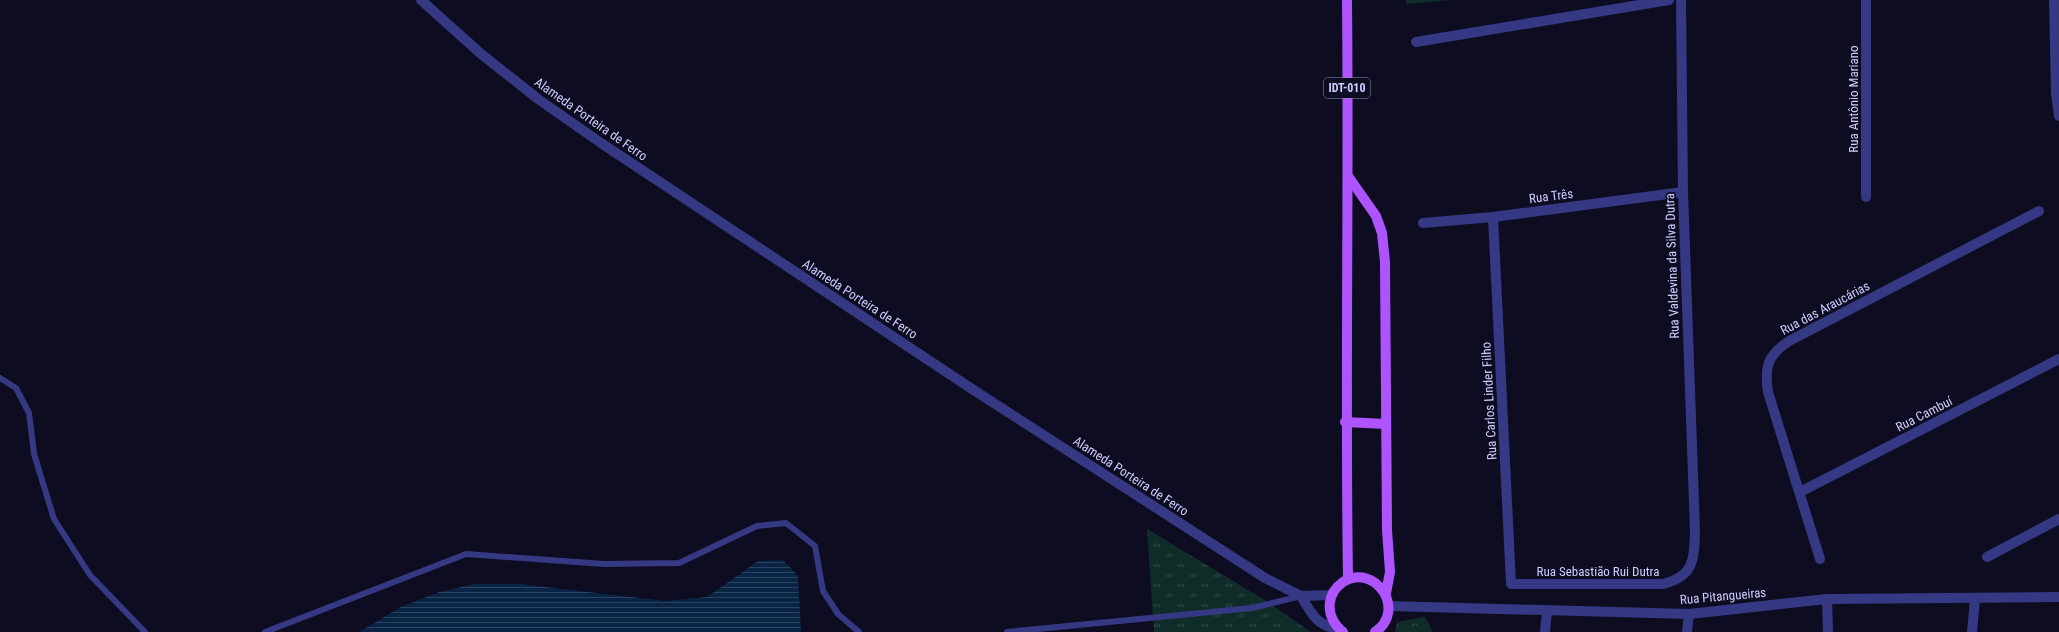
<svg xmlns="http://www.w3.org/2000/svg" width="2059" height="632" font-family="'Roboto Condensed',sans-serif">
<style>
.grass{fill:url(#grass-tufts)}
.forest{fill:url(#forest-crowns)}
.pitch{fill:#0f2c28}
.water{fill:url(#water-rules)}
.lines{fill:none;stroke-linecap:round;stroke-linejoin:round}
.service{stroke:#353983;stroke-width:6}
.minor{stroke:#353983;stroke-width:10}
.primary{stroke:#ae54ff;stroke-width:10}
.labels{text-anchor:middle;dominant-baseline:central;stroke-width:3.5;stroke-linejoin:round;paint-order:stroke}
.shield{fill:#0e0c21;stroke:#9493bc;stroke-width:1}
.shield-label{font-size:12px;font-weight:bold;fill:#cdcdff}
.street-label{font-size:13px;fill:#cdcdff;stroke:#0e0c21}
</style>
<defs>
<pattern id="grass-tufts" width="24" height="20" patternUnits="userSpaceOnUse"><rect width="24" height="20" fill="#0f2c28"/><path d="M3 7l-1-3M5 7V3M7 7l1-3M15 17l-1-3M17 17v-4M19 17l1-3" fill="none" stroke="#314948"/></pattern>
<pattern id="forest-crowns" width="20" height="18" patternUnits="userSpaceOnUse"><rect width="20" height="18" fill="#0f2c28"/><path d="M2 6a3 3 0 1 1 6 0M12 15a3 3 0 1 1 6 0" fill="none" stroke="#314948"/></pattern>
<pattern id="water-rules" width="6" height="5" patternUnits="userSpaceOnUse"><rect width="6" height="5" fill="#092444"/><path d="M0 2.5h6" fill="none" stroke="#2c4360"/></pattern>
</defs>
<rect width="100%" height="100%" fill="#0e0c21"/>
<path class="grass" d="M1147 529 1263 599 1311 632H1154Z"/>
<path class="forest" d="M1425 617 1433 632H1395L1397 622Z"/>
<path class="pitch" d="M1406 0H1453L1406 4Z"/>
<path class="water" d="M783 560 798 576 801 632H359L401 607 439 592 474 584H520L665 601 707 597 758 561Z"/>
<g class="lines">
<g class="service">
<path d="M0 378 16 388 29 413 34 454 54 519 90 575 145 632"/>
<path d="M265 632 466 554 604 564 679 563 757 526 786 523 815 546 823 591 838 614 859 632"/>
<path d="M1007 632 1252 608 1301 596"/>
</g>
<g class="minor">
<path d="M421 0 480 53 538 99 601 143 972 389 1265 578 1301 596 1332 595"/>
<path d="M1866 0V197"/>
<path d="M2054 0 2056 94 2059 116"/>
<path d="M1416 42 1669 0"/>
<path d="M1493 217 1511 584H1663C1694 576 1694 560 1695 532L1683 192 1681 0"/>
<path d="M1423 223 1493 217 1683 192"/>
<path d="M1800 492 2059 359"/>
<path d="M1987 557 2059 519"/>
<path d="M1820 559 1768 392C1764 366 1768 354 1791 340L2039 211"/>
<path d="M1301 596C1313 617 1317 625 1342 631"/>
<path d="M1827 599 1828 632"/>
<path d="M1389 606 1689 614 1827 599 2059 597"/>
<path d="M1545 632 1547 611"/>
<path d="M1687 632 1689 614"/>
<path d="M1972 632 1975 599"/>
</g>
<g class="primary">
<path d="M1347 0C1349 193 1345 386 1348 579"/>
<path d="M1348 176 1376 216 1382 233 1385 262 1387 530 1390 572 1386 593"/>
<path d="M1345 422 1386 424"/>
<path d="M1343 632C1334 625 1328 614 1330 602 1331 594 1336 587 1343 582 1376 562 1407 611 1375 632"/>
</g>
</g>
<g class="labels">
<rect class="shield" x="1324" y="78" width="46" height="20" rx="3"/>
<g class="shield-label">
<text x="1347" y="88">IDT-010</text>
</g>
<g class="street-label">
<text transform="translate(1853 99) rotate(-90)">Rua Antônio Mariano</text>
<text transform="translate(591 119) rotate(35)">Alameda Porteira de Ferro</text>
<text transform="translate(1551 196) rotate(-7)">Rua Três</text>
<text transform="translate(1672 266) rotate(-92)">Rua Valdevina da Silva Dutra</text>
<text transform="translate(860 299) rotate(33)">Alameda Porteira de Ferro</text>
<text transform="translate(1825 308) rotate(-28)">Rua das Araucárias</text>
<text transform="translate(1489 401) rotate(-93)">Rua Carlos Linder Filho</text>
<text transform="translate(1924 414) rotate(-27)">Rua Cambuí</text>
<text transform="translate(1131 476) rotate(33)">Alameda Porteira de Ferro</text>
<text x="1598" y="571">Rua Sebastião Rui Dutra</text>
<text transform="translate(1723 596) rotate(-5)">Rua Pitangueiras</text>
</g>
</g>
</svg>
